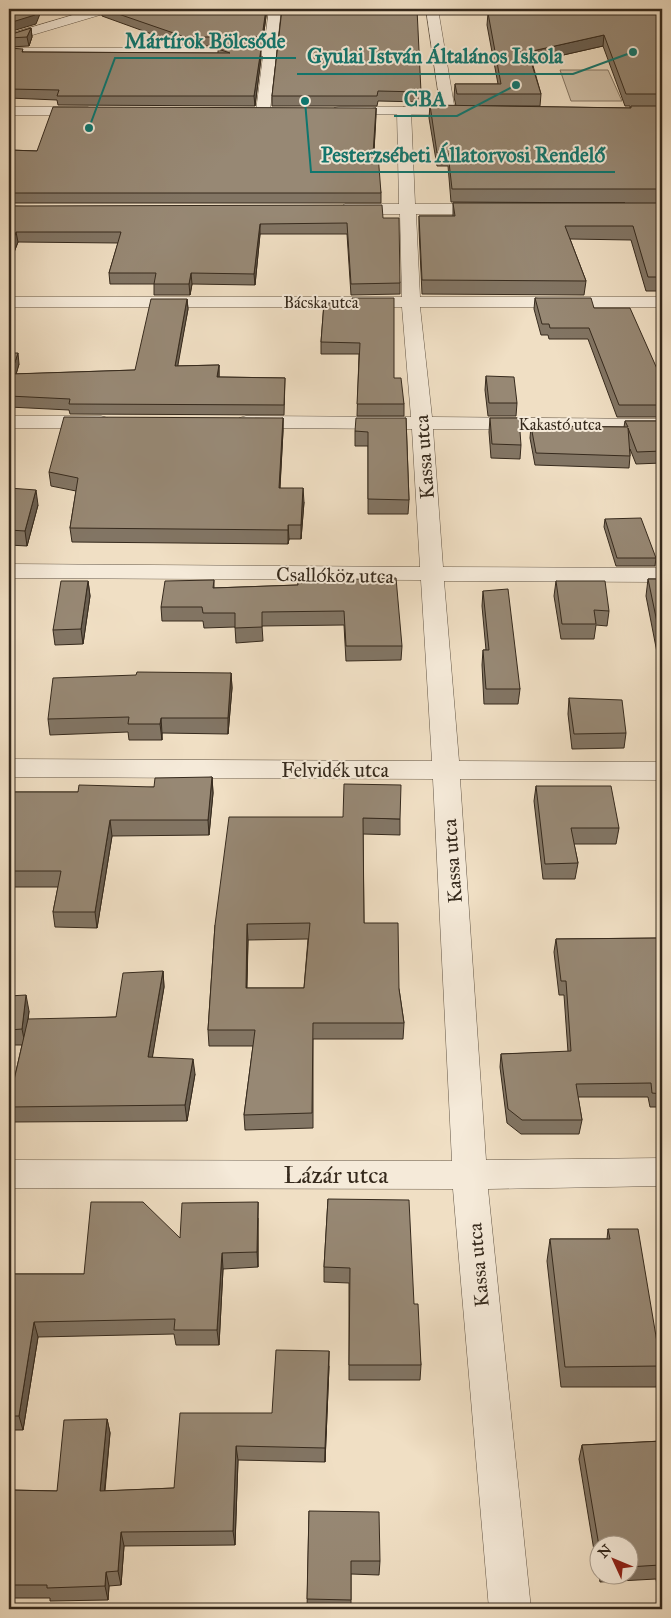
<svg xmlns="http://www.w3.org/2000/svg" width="671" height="1618" font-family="'IM FELL Great Primer',serif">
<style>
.green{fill:#d0c0a8;stroke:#837562}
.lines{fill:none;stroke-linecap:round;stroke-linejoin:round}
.minor-casing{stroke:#645747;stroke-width:1}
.tertiary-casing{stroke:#645747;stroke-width:1}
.minor{fill:#f5ead9;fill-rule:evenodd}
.tertiary{fill:#f5ead9;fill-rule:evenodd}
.wall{fill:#827564;stroke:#362a1d;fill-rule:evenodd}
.shaded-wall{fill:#6a5f51;stroke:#362a1d}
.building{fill:#978874;stroke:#362a1d;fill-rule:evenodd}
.labels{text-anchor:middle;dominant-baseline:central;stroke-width:4;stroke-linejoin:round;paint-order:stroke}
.far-street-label{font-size:16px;fill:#362a1d;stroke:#f5ead9}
.street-label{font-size:20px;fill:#362a1d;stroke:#f5ead9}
.near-street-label{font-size:24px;fill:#362a1d;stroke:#f5ead9}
.leader{fill:none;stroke:#0f766e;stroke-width:2}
.callout-dot{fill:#0f766e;stroke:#f5ead9;stroke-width:2}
.callout-label{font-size:21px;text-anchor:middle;font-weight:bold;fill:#0f766e;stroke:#f5ead9;stroke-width:4;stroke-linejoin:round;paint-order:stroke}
</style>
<rect width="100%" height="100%" fill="#f0dfc4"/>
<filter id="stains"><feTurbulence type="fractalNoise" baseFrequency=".004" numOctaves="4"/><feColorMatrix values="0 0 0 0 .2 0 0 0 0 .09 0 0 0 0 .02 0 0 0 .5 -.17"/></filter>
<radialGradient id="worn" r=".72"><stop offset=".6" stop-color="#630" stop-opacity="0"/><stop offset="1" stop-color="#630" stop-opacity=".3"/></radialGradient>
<path class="green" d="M608 70 622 101H571L560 70Z"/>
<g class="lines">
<defs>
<g id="minor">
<path d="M93 9H112L110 12 9 42V34Z"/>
<path d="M269 9H281L270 111 263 115 256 111 263 56H9V48H264Z"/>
<path d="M426 9H438L455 111 448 115 441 111Z"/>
<path d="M404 107 411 111 415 204H490L498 209 490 214H416L420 297H662V307H420L432 417 662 419V431L433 429 443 567 662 568V582L444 581 459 761 662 762V780L460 779 486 1160 662 1158V1186L488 1189 531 1609H489L453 1189 9 1188V1160L452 1161 433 779 9 777V759L432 761 421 580 9 578V564L420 567 412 429 246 428 239 426 236 422 239 418 246 416 411 417 402 307H9V297H402L400 214H345L337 209 345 204H399L397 111Z"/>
<path d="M9 416H101L108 418 111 422 108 426 101 428H9Z"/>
</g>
<g id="tertiary">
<path d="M9 107H88L95 111 88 115H9Z"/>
<path d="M339 107H466L473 111 466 115 334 114 332 111 334 108Z"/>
</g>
</defs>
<use href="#minor" class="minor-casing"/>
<use href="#tertiary" class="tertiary-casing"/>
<use href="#minor" class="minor"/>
<use href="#tertiary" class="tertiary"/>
</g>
<g class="wall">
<path d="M101 9H267L262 46H185L102 16Z"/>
<path d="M282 9 421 92V102L378 101 377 106H272V96Z"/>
<path d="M662 9V291H646L631 240 570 239 586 281 584 295 422 294 419 229V216H453V203H625L451 202 448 166H437L429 118 430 105 456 106 454 97 455 84H498L487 25 488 13ZM603 46 625 106H630V108L482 106H540L541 94 532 62Z"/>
<path d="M31 28 32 37 29 46 9 47V35Z"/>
<path d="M9 48 24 52 218 53V49L261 58 255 106 58 105 57 100 9 98Z"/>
<path d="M376 108 374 154 381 193V203H9V205V150L37 151Z"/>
<path d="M9 206 383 218 400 283V294L351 295 347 234H260L255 285 192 284 190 295H154V284H110L109 273 118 243 18 242 9 265Z"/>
<path d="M535 298 594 308 662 380V419V417H617L588 339H549L548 335H541L534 309Z"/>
<path d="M187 299 188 309 177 366 219 365V377L285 378 284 415 70 414 69 410 9 407V353L19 364 16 374 135 370Z"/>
<path d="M324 303 394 378 404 404V416H357L359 354H321V342Z"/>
<path d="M486 376 517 403 516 416H488L485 390Z"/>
<path d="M283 418V431L280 488 304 502 301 539H289L288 544 72 542 70 528 76 491 51 486 49 472Z"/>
<path d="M406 418 409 500 408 514H368V446H355V431Z"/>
<path d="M490 418 521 445 520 459 491 458 489 432Z"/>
<path d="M625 421H662V463L636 464 630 449V456L629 468 535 465 530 438 531 426 624 427Z"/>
<path d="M9 488 38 505 27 546 9 545Z"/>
<path d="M605 519 656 558 655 566H616L604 527Z"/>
<path d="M648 579H662V678L646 596Z"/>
<path d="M214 580V588L298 585V581L402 646 401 660 346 661 344 625 262 626 263 641 236 643 235 627 204 628 203 621H162L161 607Z"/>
<path d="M88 581 90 596 83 644 55 645 53 630Z"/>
<path d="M556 581 609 611 607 626 596 625 594 639H561L554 596Z"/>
<path d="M483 591 520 689 518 704H484L482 665 483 650H486L482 606Z"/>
<path d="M231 673 232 688 228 734 162 733V740H129L128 732 50 735 48 719Z"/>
<path d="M569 698 626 733 624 748 572 749 568 714Z"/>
<path d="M212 777 213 793 209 835 112 836 97 928 55 927 53 912 58 887H9V792H78L154 787Z"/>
<path d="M536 786 619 828 616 844H574L578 863 575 879H543L534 801Z"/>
<path d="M343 817 400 819V835L363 834 364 923 399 989 404 1023 403 1039H313V1128L245 1130 244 1115 253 1046H209L208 1030 215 925ZM308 939 304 988H247L248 940Z"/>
<path d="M662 938V1107H650L648 1097H578L582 1120 579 1134H521L507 1123 500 1067 501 1054 568 1052 564 995H559L554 952 556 939Z"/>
<path d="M163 971 164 987 152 1057 195 1074 187 1121 11 1122 9 1112V1102L22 1045H9V996L29 1011 28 1021 116 1017Z"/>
<path d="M328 1199 414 1304 421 1365 420 1380H349V1283L324 1282V1267Z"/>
<path d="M258 1218V1267L223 1269 219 1345H176L174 1334 38 1337 23 1430H9V1274H84L180 1238Z"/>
<path d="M608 1229 661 1366 656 1387H561L547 1261 550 1239H607Z"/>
<path d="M329 1366 325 1462 238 1460 235 1545 124 1546 121 1585 109 1586 108 1600 50 1601V1598H9V1490L57 1491 107 1419 110 1433 105 1491 174 1488 272 1413Z"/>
<path d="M662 1441V1597H659L656 1579 600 1582 599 1576H628V1546H598V1575L579 1459 582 1445Z"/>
<path d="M309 1511 380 1561 379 1575 351 1574V1609H307Z"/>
</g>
<g class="shaded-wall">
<path d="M38 9H42L36 24 9 32V23Z"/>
<path d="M266 9H267L262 46V37Z"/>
<path d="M31 28 32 37 29 46 27 37Z"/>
<path d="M604 35 603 46 528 63V52Z"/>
<path d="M261 49V58L255 106 254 96Z"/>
<path d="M376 108V117L373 164V154Z"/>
<path d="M260 224V234L255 285 254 274Z"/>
<path d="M16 232 18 242 9 265V250Z"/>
<path d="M191 273 192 284 190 295 189 284Z"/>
<path d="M187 299 188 309 176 376 175 366Z"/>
<path d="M18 353 19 364 13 385 11 374Z"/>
<path d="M219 365V376L217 388V377Z"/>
<path d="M283 418V431L279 502V488Z"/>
<path d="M303 488 304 502 301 539V525Z"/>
<path d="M36 490 38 505 27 546 25 531Z"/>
<path d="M288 525 289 539 288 544Z"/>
<path d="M88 581 90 596 83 644 81 629Z"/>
<path d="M12 586 14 601 9 622V597Z"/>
<path d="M231 673 232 688 228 734V718Z"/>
<path d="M161 718 162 733V740L160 724Z"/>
<path d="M212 777 213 793 209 835 208 820Z"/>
<path d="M110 820 112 836 97 928 95 912Z"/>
<path d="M247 924 248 940 246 1003V988Z"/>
<path d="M9 952 11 965 9 987Z"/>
<path d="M163 971 164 987 150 1072 148 1057Z"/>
<path d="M26 995 29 1011 25 1044 22 1029Z"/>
<path d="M193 1059 195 1074 187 1121 185 1105Z"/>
<path d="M258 1202V1267L257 1252Z"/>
<path d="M222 1253 223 1269 219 1345 217 1330Z"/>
<path d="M34 1322 38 1337 23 1430 19 1416Z"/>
<path d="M329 1351V1366L325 1462V1448Z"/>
<path d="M107 1419 110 1433 103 1505 100 1491Z"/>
<path d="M236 1446 238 1460 235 1545 233 1531Z"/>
<path d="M121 1532 124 1546 121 1585 118 1571Z"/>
<path d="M106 1572 109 1586 108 1600 105 1586Z"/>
</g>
<g class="building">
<path d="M9 9H38L35 15 9 23Z"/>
<path d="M104 9H266L262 37H185Z"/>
<path d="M282 9H417L421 92 378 91 377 96H272Z"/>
<path d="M506 9H662V94H626L604 35 528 52 541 94H457L455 84H501L488 13Z"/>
<path d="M31 28 27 37 9 38V35Z"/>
<path d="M9 48 23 49 22 52 230 53 218 49H261L254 96H57L59 90 9 89Z"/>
<path d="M430 105 631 108V106H662V189H452L448 153H437Z"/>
<path d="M53 107 376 108 373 154H378L381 193H9V150L37 151Z"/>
<path d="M453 203H662V277H648L633 226H565L586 281 422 280 419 216H455Z"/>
<path d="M382 205 383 218H399L400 283 351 284 347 223 260 224 254 274 191 273 189 284H154L156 273H109L121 232H16L9 250V206Z"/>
<path d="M352 298H394V378H401L404 404H357L360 343 321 342 324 303H352Z"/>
<path d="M535 298H591L594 308H630L662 380V405H619L589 328H550L549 324H542Z"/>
<path d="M151 299H187L175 366 219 365 217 377 285 378 284 405 69 404 70 399 9 396V353H18L11 374 135 370Z"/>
<path d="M486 376 514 377 517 403H489Z"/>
<path d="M64 417 283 418 279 488H303L301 525H288V530L70 528 78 478 49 472Z"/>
<path d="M356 418H406L409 500 368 499V432L355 431Z"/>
<path d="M490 418H519L521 445 492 444Z"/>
<path d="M625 421H662V451L637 452 628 428 630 456 536 453 531 426 628 427Z"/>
<path d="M9 488 36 490 25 531 9 530Z"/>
<path d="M641 518 656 558H617L605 519Z"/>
<path d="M396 578 402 646H346L344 611 262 612V627L235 628V613H203L202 607H161L165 581 214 580 213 588 298 585V581Z"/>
<path d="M648 579H662V646Z"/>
<path d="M61 581H88L81 629 53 630Z"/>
<path d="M556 581H605L609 611 594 610 596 624H562Z"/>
<path d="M9 586H12L9 597Z"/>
<path d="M508 589 520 689H486L483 650H489L483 591Z"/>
<path d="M137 672 231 673 228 718H161L160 724H128L129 717 48 719 53 678 136 675Z"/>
<path d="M569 698 622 700 626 733 574 734Z"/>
<path d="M212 777 208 820H110L95 912H53L61 871H9V792H78L79 785 154 787 155 778Z"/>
<path d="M344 784 401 785 400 819 363 818 364 923H398L399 989 404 1023H313L312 1113 244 1115 255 1030H208L215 925 229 817H343ZM310 923 304 988H246L247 924Z"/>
<path d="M536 786H611L619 828H571L578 863 545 864Z"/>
<path d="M662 938V1094L652 1093 651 1083 576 1084 582 1120H522L508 1109 501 1054 571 1051 566 981H561L556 939Z"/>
<path d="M163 971 148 1057 193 1059 185 1105 9 1107V1102L28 1019 116 1017 123 973Z"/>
<path d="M26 995 22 1029 9 1030V996Z"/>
<path d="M328 1199 409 1200 414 1304H418L421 1365H349L350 1268 324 1267Z"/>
<path d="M91 1202H143L180 1238 182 1203 258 1202 257 1252 222 1253 217 1330H174L175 1319 34 1322 19 1416H9V1274H84Z"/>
<path d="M608 1229H638L661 1366 565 1367 550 1239H610Z"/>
<path d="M276 1350 329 1351 325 1448 236 1446 233 1531 121 1532 118 1571 106 1572 105 1586 47 1588V1585H9V1490L57 1491 64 1420 107 1419 100 1491 174 1488 180 1413H272Z"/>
<path d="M662 1441V1579L660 1565 628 1567V1546H599L582 1445Z"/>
<path d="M309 1511 379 1512 380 1561H351V1600L307 1599Z"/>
</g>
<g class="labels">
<g class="far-street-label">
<text x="321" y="302">Bácska utca</text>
<text x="560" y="424">Kakastó utca</text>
</g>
<g class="street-label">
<text transform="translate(424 457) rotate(-94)">Kassa utca</text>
<text transform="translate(335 575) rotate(1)">Csallóköz utca</text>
<text x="335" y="770">Felvidék utca</text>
<text transform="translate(452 861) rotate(-94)">Kassa utca</text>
<text transform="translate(478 1265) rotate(-95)">Kassa utca</text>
</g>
<g class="near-street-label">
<text x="336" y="1175">Lázár utca</text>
</g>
</g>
<path class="leader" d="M89 128L115 58H296M633 52L573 74H297M516 85L457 116H394M305 101L311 172H615"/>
<g class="callout-dot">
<circle cx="89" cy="128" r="5"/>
<circle cx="633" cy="52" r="5"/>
<circle cx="516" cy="85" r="5"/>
<circle cx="305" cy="101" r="5"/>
</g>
<g class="callout-label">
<text x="205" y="48">Mártírok Bölcsőde</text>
<text x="435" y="63">Gyulai István Általános Iskola</text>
<text x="425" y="106">CBA</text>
<text x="463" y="162">Pesterzsébeti Állatorvosi Rendelő</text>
</g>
<rect width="671" height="1618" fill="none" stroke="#f0dfc4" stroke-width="30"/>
<rect x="10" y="10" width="651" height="1598" fill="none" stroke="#362a1d" stroke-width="2.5"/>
<rect x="15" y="15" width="641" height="1588" fill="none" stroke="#362a1d"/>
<g transform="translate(614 1560) rotate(314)"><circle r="24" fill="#f5ead9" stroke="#a99d8e"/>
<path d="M0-4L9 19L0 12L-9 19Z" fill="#8f2418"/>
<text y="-8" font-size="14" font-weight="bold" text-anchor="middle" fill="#362a1d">N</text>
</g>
<rect width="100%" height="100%" filter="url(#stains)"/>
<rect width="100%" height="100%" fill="url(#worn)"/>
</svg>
